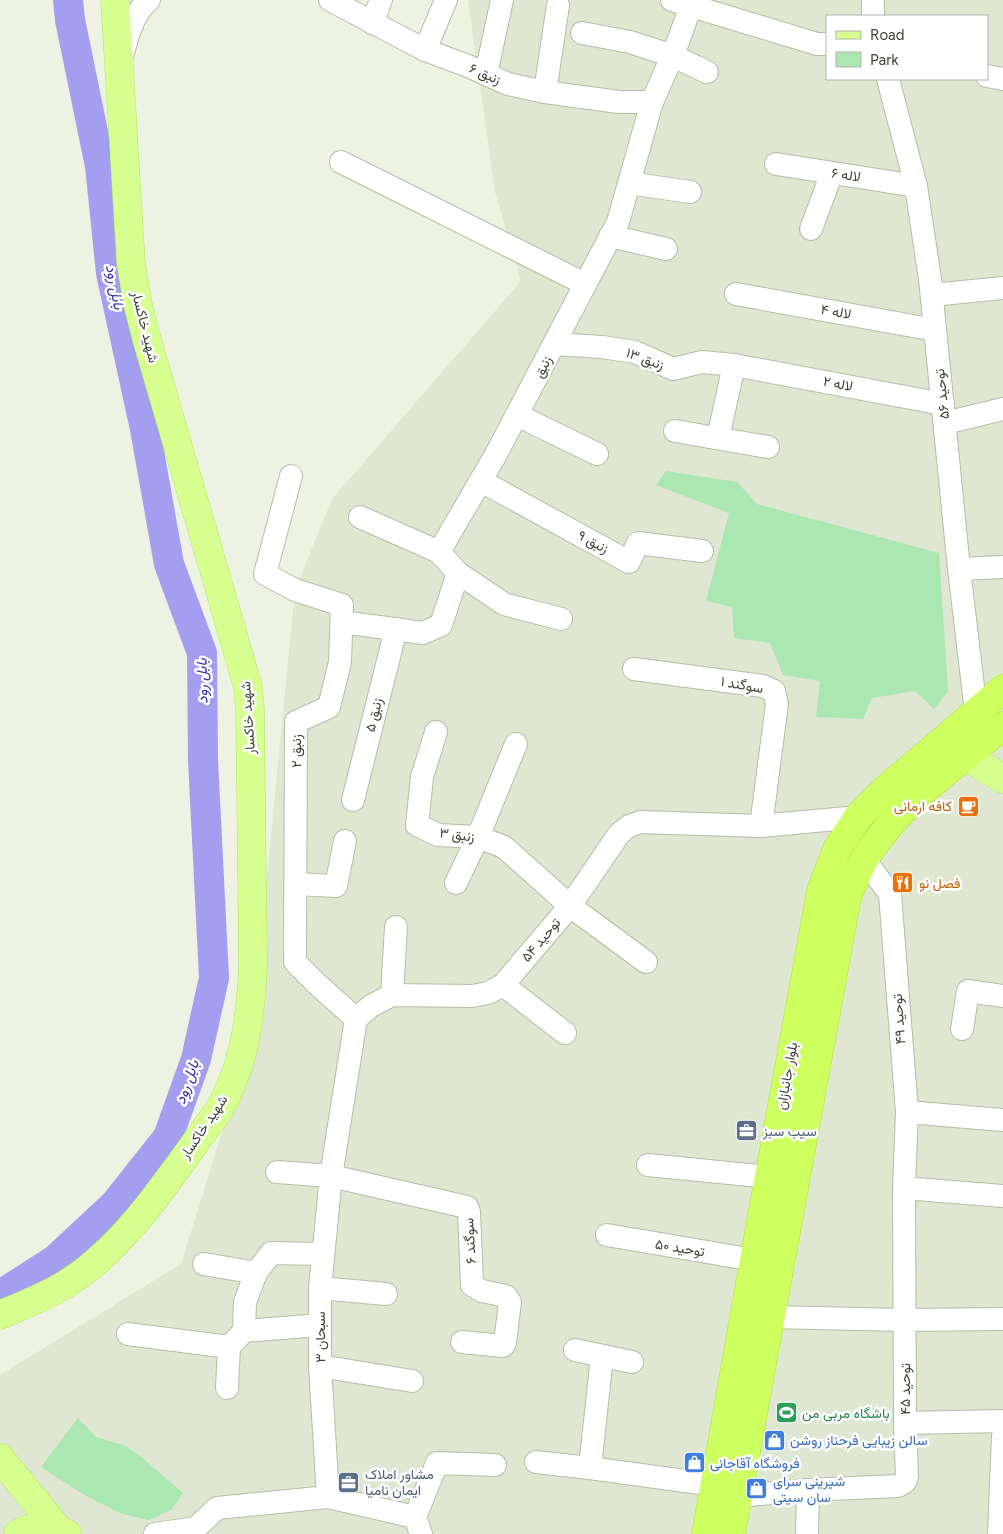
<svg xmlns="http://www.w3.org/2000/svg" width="1003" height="1534" font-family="Figtree,Vazirmatn,sans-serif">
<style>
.residential{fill:#dfe6d1;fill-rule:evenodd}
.green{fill:#abe7b1}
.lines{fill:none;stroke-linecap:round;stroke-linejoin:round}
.river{stroke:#a39ef0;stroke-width:30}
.minor-casing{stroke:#b6bda6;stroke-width:24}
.major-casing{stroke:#b6e45f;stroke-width:29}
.highway-casing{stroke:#adde31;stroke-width:29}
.minor{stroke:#fff;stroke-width:22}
.major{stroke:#d6ff8f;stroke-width:28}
.highway{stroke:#cdff61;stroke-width:28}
.labels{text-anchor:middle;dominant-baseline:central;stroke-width:5;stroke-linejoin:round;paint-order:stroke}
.street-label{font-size:14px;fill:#404434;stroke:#fff}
.food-label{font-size:14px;fill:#c56008;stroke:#fff;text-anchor:end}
.service-label{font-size:14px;fill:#4e5e75;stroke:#fff;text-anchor:start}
.leisure-label{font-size:14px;fill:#27864d;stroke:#fff;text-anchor:start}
.shop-label{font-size:14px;fill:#366cbe;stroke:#fff;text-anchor:start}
.water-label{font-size:15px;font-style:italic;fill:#362cb0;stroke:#fff}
</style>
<rect width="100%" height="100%" fill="#edf2e3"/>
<path class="residential" d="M468 0H1003V1534H0V1375L181 1264 251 1039 295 590 332 499 521 281 495 192ZM827 16H987V79H827Z"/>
<g class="green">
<path d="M666 471 737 482 757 504 939 553 948 691 934 709 915 691 872 698 863 719 816 717 820 681 783 675 770 643 734 638 732 607 706 601 729 513 656 485Z"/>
<path d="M78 1418 96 1437 126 1446 145 1460 183 1493 171 1510 149 1520 122 1514 86 1496 41 1467Z"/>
</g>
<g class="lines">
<path class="river" d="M0 1295 55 1260 115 1204 168 1137 196 1059 214 978 203 760 202 653 169 564 145 429 111 273 100 166 70 20 68 0"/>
<defs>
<g id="minor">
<path d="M330 0 425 50 468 66 508 84 545 92 619 102H652"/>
<path d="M672 0 817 44H827"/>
<path d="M873 16V0"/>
<path d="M372 23 381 0"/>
<path d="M582 33 630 42 673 56 707 72"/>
<path d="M425 50 446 0"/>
<path d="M121 59C128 38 131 15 149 0"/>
<path d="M486 74 502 0"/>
<path d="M987 76 1003 79"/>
<path d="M888 79 916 186 930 279 959 569 976 712"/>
<path d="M545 92 558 5"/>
<path d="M341 162 585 284"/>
<path d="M776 164 916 186"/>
<path d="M629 183 690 192"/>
<path d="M811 229 832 173"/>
<path d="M610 236 666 249"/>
<path d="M736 294 935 330"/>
<path d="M932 295 1003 288"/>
<path d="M554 344 602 347 635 352 673 369 702 362 734 365 943 404"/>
<path d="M517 415 597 454"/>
<path d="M945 423 1003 409"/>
<path d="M675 431 768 447"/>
<path d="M718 438 734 365"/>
<path d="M291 476 265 574 295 590 342 605 340 662 329 707 296 722 295 962 318 985 356 1019"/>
<path d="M481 481 629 562 638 543 702 551"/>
<path d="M360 517 439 552"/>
<path d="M959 569 1003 567"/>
<path d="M458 573 504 604 561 619"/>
<path d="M342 622 423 633 441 625 458 573 439 552 495 456 618 222 652 102 675 50 693 0"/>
<path d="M634 669 763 686 774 691 777 704 761 826"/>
<path d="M436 732 422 777 417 825 438 835 478 837 504 847 570 906 646 962"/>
<path d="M353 800 396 629"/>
<path d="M456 883 478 837 516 744"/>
<path d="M296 884 336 886 345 841"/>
<path d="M503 985 565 1033"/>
<path d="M392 995 396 927"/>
<path d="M962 1029 968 991 1003 996"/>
<path d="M907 1112 1003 1120"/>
<path d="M648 1165 769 1177"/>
<path d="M277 1172 331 1176 467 1207 469 1212 472 1285 482 1291 506 1296 510 1302 505 1343 503 1346 462 1342"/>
<path d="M904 1188 1003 1196"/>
<path d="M607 1235 754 1260"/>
<path d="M204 1264 256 1273"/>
<path d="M320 1288 386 1294"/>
<path d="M770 1317 905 1320 1003 1319"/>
<path d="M244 1331 320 1325"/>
<path d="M128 1334 229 1347"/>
<path d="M575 1350 632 1362"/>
<path d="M320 1366 412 1381"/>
<path d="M227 1388 229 1347 244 1331 245 1302 256 1273 271 1253 323 1254"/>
<path d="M905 1423 1003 1421"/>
<path d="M536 1462 590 1468 714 1485"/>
<path d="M590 1468 602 1356"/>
<path d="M738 1496 808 1490 898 1486 905 1482 907 1476 905 1423 904 1188 907 1112 890 894 864 859"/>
<path d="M328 1497 320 1366V1288L331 1176 356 1019 371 1006 392 995 472 996 488 993 503 985 570 906 619 834 629 826 640 822 761 826 858 817"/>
<path d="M415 1517 437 1463 495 1465"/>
<path d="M155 1534 196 1528"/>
<path d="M195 1534 196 1528 217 1508 328 1497 415 1517 421 1534"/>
<path d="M807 1534 808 1490"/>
<path d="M999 1534 1003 1436"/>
</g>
<g id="major">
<path d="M966 756 1003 779"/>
<path d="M0 1315C23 1305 48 1296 69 1282 129 1244 175 1169 217 1113 245 1068 251 1014 253 963L250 708 248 687 147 340 138 305 131 264 115 0"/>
<path d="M0 1458 57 1528"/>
<path d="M18 1534C35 1524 50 1524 67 1534"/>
</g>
<g id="highway">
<path d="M706 1534 759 1232 821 891 837 849 858 817 886 789 1003 689"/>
<path d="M731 1534 847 897C853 884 858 870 865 858 899 804 954 766 1003 726"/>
</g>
</defs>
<use href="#minor" class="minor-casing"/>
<use href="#major" class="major-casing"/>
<use href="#highway" class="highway-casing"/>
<use href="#minor" class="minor"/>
<use href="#major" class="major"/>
<use href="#highway" class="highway"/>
</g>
<defs>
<symbol id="cafe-square" viewBox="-11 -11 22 22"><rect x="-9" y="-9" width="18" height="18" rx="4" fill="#e8710a" stroke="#fff"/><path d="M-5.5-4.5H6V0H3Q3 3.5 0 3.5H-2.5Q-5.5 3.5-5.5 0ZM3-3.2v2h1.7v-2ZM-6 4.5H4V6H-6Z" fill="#fff"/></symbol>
<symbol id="restaurant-square" viewBox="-11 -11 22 22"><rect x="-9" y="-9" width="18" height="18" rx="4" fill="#e8710a" stroke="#fff"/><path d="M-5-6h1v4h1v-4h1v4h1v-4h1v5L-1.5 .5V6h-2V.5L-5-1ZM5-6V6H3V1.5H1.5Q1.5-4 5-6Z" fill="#fff"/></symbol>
<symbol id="office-square" viewBox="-11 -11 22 22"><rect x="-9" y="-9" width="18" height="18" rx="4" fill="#5c6f8a" stroke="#fff"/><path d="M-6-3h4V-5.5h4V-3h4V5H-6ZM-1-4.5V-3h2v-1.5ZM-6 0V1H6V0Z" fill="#fff"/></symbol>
<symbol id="stadium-square" viewBox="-11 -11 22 22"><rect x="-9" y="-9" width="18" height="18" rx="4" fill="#2e9e5b" stroke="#fff"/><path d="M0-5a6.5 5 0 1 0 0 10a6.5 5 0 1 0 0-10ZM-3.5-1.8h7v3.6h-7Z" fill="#fff"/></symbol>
<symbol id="shop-square" viewBox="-11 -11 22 22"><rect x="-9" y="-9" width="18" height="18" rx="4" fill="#3f7fe0" stroke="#fff"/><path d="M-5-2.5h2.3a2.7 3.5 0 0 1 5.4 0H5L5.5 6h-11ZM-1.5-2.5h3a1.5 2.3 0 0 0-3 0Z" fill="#fff"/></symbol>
</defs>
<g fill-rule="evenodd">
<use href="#cafe-square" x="956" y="794" width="25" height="25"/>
<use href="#restaurant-square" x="890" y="870" width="25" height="25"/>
<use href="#office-square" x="734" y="1118" width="25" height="25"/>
<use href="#stadium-square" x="774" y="1400" width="25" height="25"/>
<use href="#shop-square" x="762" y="1428" width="25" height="25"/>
<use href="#shop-square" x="682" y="1450" width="25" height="25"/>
<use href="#office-square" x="336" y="1470" width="25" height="25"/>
<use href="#shop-square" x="744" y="1476" width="25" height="25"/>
</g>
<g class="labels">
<g class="street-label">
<text transform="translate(485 74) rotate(24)">زنبق ۶</text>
<text transform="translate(846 175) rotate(9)">لاله ۶</text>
<text transform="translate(836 312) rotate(10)">لاله ۴</text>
<text transform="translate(145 327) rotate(76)">شهید خاکسار</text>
<text transform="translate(645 359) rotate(20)">زنبق ۱۳</text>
<text transform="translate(543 367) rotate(-63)">زنبق</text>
<text transform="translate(838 384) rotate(11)">لاله ۲</text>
<text transform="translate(942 394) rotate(-96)">توحید ۵۶</text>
<text transform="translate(593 542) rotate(29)">زنبق ۹</text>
<text transform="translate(742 685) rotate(10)">سوگند ۱</text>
<text transform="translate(374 715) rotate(-76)">زنبق ۵</text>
<text transform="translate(248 718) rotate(-94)">شهید خاکسار</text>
<text transform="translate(296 751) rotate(-90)">زنبق ۲</text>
<text transform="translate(457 835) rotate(7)">زنبق ۳</text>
<text transform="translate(541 940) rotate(-50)">توحید ۵۴</text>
<text transform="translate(899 1019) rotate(-94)">توحید ۴۹</text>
<text transform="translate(787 1076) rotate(-80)">بلوار جانبازان</text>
<text transform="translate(204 1127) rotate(-56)">شهید خاکسار</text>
<text transform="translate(470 1241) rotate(-93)">سوگند ۶</text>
<text transform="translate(680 1248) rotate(9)">توحید ۵۰</text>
<text transform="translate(320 1337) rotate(-90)">سبحان ۳</text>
<text transform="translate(905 1389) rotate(-90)">توحید ۴۵</text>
</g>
<g class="food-label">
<text x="952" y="806">کافه ارمانی</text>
<text x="919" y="883" text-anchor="start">فصل نو</text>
</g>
<g class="service-label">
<text x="763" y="1131">سیب سبز</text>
<text x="365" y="1474">مشاور املاک<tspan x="365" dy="16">ایمان نامیا</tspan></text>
</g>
<g class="leisure-label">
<text x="802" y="1413">باشگاه مربی من</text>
</g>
<g class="shop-label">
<text x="790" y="1440">سالن زیبایی فرحناز روشن</text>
<text x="710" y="1463">فروشگاه آقاجانی</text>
<text x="773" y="1481">شیرینی سرای<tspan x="773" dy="16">سان سیتی</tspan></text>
</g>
<g class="water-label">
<text transform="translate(115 287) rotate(79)">بابل رود</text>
<text transform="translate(202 681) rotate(-91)">بابل رود</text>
<text transform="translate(187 1082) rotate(-71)">بابل رود</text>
</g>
</g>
<rect x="826" y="15" width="162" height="65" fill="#ffffff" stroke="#b3b4ae"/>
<rect x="836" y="31" width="25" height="8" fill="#d6ff8f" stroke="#b3b4ae"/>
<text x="870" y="40" font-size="15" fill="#404434">Road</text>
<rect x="836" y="52" width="25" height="15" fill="#abe7b1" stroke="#b3b4ae"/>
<text x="870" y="65" font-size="15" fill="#404434">Park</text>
</svg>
